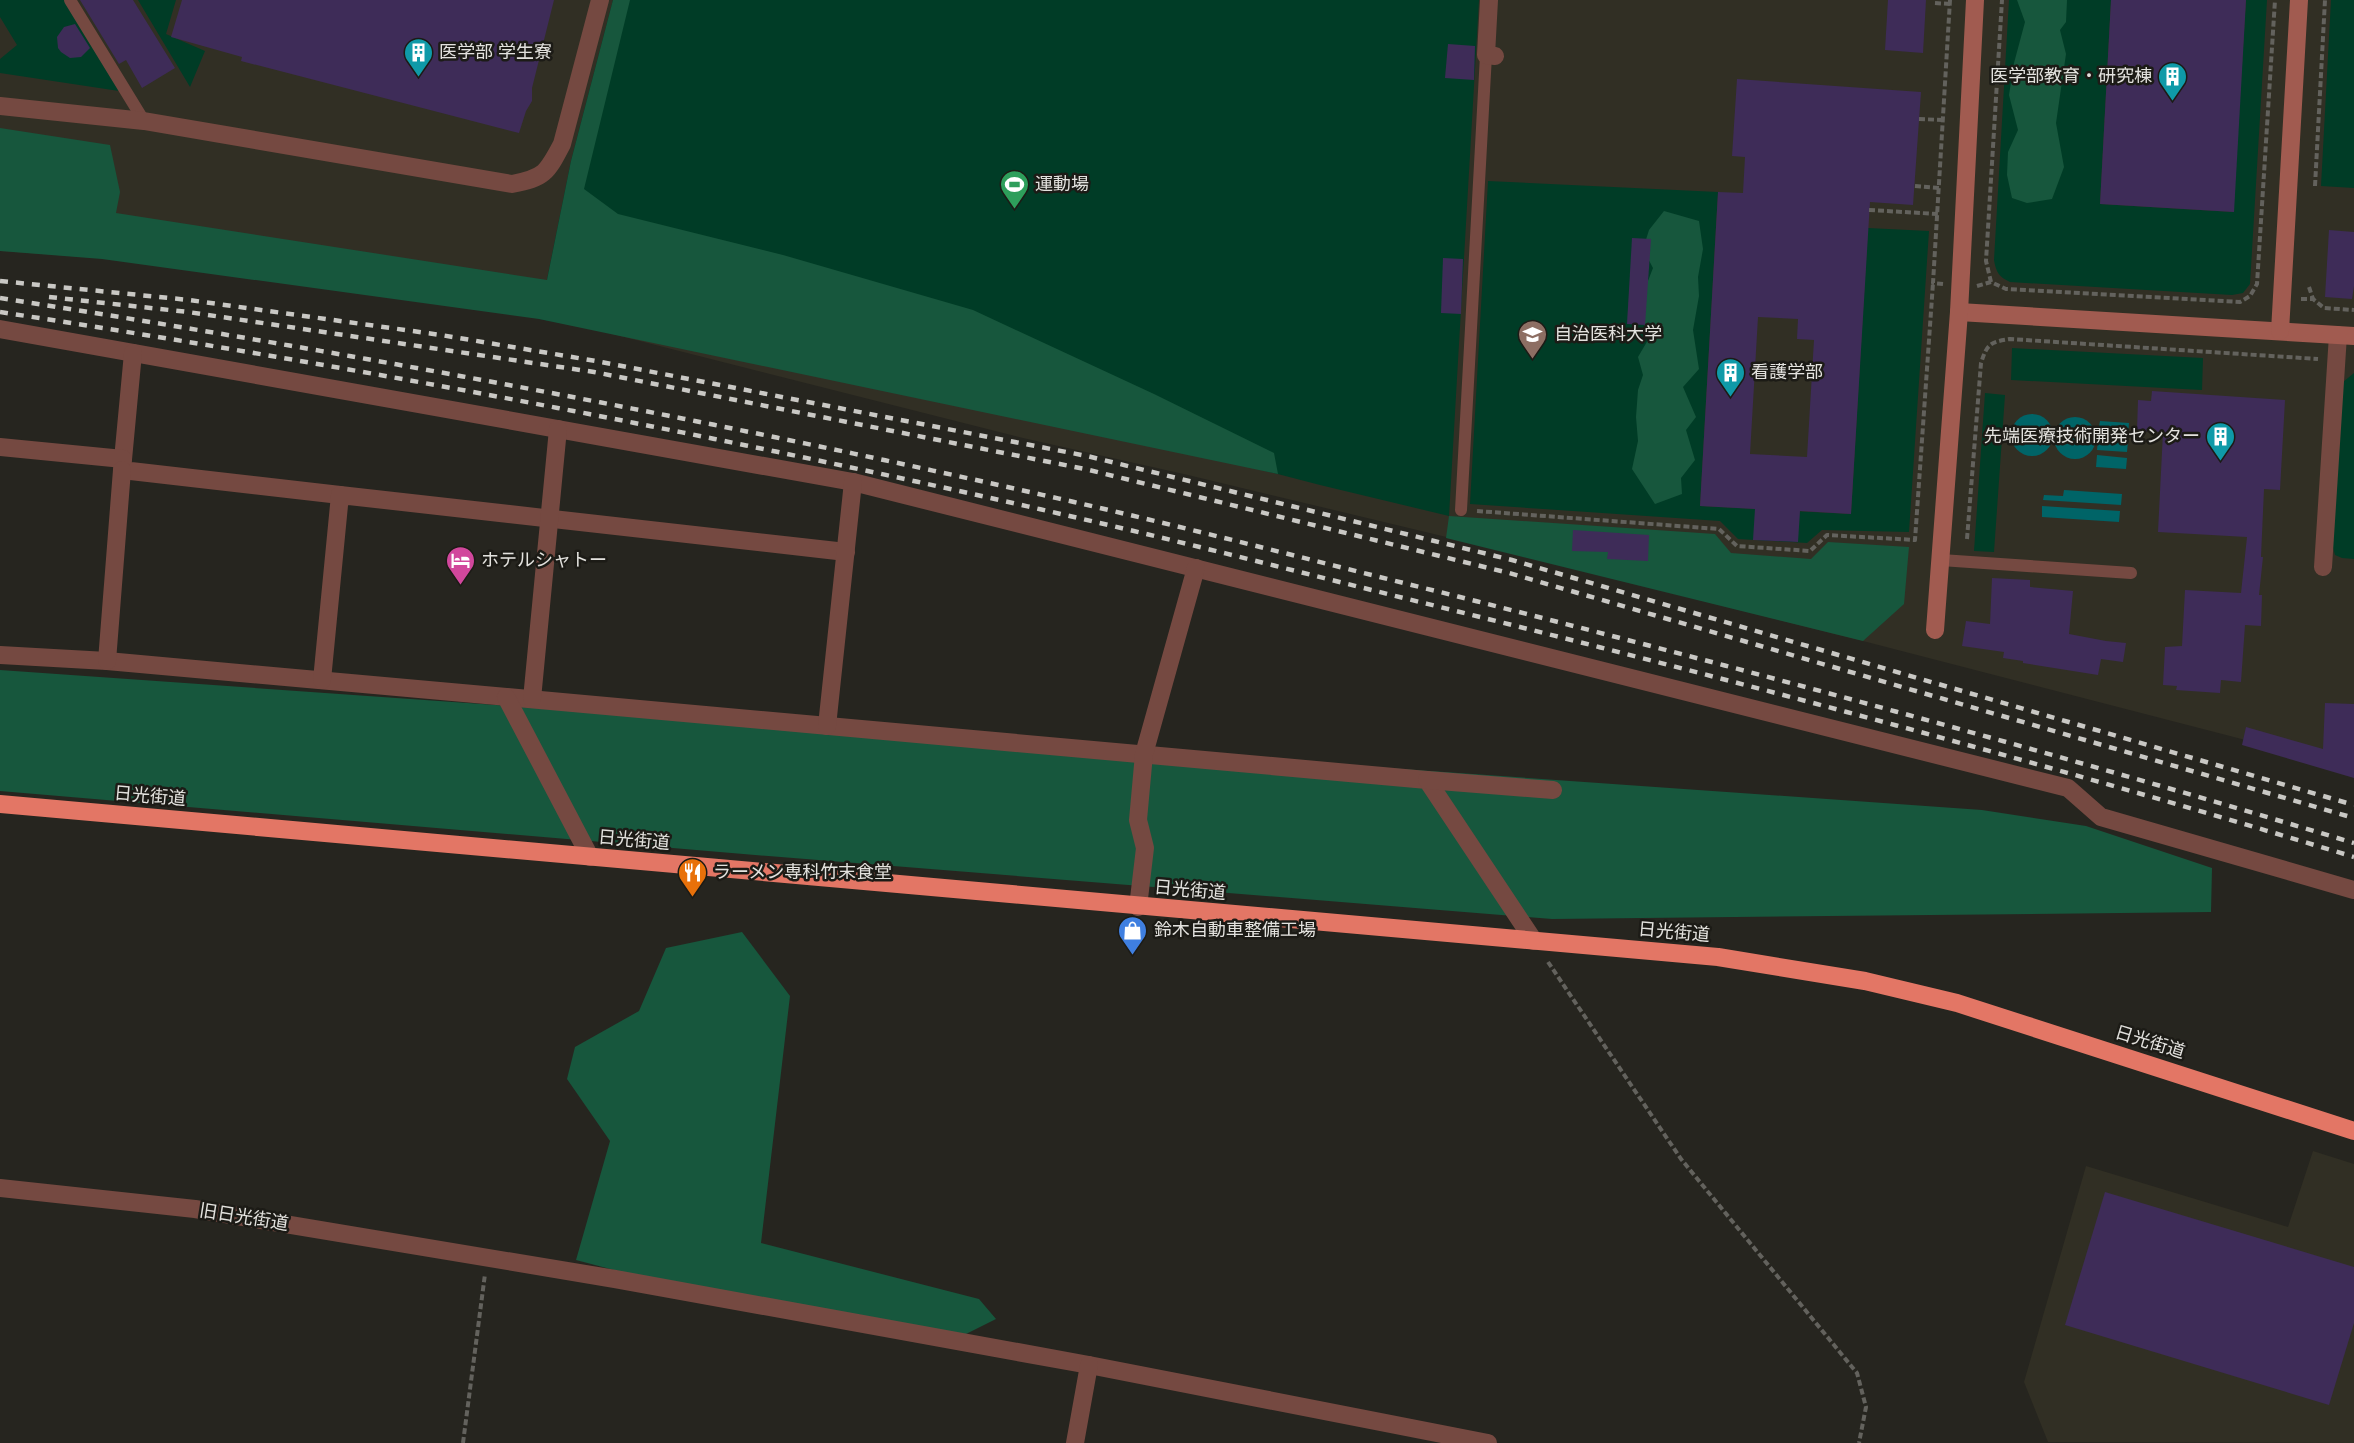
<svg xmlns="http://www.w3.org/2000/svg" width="2354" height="1443" font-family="'Nunito Sans','Noto Sans JP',sans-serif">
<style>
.built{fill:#312f24}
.green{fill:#003c26}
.forest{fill:#17573d}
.water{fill:#006467}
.building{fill:#3e2c58;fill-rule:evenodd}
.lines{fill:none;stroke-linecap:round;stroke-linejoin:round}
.path{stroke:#63625d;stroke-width:4;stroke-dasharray:6 3;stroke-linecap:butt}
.lane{stroke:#754941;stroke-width:12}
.street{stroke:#754941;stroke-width:18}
.secondary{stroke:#a15b50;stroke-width:18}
.highway{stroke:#e37665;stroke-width:18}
.rail{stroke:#c9c8c4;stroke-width:4.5;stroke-dasharray:8 8;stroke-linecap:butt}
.labels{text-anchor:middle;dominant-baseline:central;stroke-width:5;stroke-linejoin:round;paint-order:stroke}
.poi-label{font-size:18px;fill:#e3e2de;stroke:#1c1b16;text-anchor:start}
.street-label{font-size:18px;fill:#e3e2de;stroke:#1c1b16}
</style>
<rect width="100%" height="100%" fill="#26251f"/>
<g class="built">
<path d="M0 0H2354V768L1863 641 1513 553 1188 475 1023 438 399 280 0 251Z"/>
<path d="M2313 1151 2354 1164V1443L2048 1442 2024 1382 2086 1166 2288 1227Z"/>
</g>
<g class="green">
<path d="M0 0H64L119 91 0 73V59L17 45 0 17Z"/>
<path d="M138 0H176L166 34 205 51 190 87Z"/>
<path d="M613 0H1479L1449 516 1320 485 990 400 539 319 571 161Z"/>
<path d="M2009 0H2111L2100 204 2233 212 2246 0H2267L2250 284 2243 293 2232 295 2010 282C1999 277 1996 272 1994 260Z"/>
<path d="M2331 0H2354V188L2321 186Z"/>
<path d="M1488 181 1718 192 1700 506 1851 514 1868 228 1929 231 1909 532 1822 530 1807 543 1738 539 1720 521 1470 504Z"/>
<path d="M2012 348 2203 358 2202 390 2011 380Z"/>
<path d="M2354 373V559L2342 558 2335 555 2332 544 2343 382Z"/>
<path d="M1985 393 2005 395 1994 552 1974 551Z"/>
</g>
<g class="forest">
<path d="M613 0H630L584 189 618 214 783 255 973 310 1154 394 1274 453 1278 474 539 319 102 259 0 251V128L110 145 120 192 116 213 547 280 571 161Z"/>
<path d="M2017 0H2067L2066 22 2060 30 2066 54 2056 123 2064 167 2052 199 2027 203 2012 198 2007 175 2008 152 2018 130 2009 95 2014 63 2025 22Z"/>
<path d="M1664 211 1699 221 1703 249 1698 277 1699 296 1693 330 1699 369 1683 387 1696 417 1686 430 1695 460 1681 478 1682 494 1655 504 1632 469 1638 441 1636 417 1638 390 1643 375 1638 357 1648 340 1639 304 1653 268 1643 249 1649 230Z"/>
<path d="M1449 516 1715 534 1731 553 1811 559 1828 542 1909 547 1904 604 1863 641 1446 538Z"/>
<path d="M0 670 1982 810 2086 826 2212 868 2211 912 1552 919 755 855 0 791Z"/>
<path d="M742 932 790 996 761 1243 979 1299 996 1319 962 1336 652 1280 576 1260 610 1141 567 1079 575 1047 639 1011 666 948Z"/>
</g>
<g class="water">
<circle cx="2032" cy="435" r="21"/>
<circle cx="2075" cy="438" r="21"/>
<path d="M2100 421 2129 423 2128 435 2098 432Z"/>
<path d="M2098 439 2128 441 2127 452 2097 450Z"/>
<path d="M2097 455 2127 458 2126 469 2096 467Z"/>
<path d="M2064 490 2122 494 2121 505 2043 500 2044 495 2063 496Z"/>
<path d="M2042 506 2120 511 2119 522 2042 517Z"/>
</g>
<g class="building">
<path d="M80 0H133L175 68 142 88 126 60 119 64Z"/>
<path d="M182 0H554L532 88V101L526 111 519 133 241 61 242 57 171 37Z"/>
<path d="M1888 0H1926L1923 53 1885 50Z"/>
<path d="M2111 0H2246L2234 212 2100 204Z"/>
<path d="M75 24 90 48 81 57 70 58 61 52 58 48 57 37 64 27Z"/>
<path d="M1448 44 1475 46 1474 80 1445 78Z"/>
<path d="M1737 79 1921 92 1913 205 1870 202 1851 514 1800 511 1798 542 1753 540 1755 509 1700 506 1718 192 1743 193 1745 157 1732 156ZM1758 317 1798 319 1797 339 1814 340 1807 457 1750 454Z"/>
<path d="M2329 230 2354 232V286L2352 299 2325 297Z"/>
<path d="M1632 238 1651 239 1645 325 1627 324Z"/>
<path d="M1443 258 1463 259 1461 314 1441 313Z"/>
<path d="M2152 391 2285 400 2280 490 2264 489 2261 557H2263L2259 595H2262L2261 626 2245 625 2241 682 2221 680 2220 693 2176 690 2177 686 2163 685 2165 647 2182 646 2185 590 2241 593 2247 537 2158 532 2163 432 2137 431 2138 400 2151 401Z"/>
<path d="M1573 530 1649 535 1648 561 1607 559 1608 552 1572 551Z"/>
<path d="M1992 578 2030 580V587L2073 591 2069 634 2106 641 2126 643 2123 662 2101 659 2098 675 2023 663V661L2003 658 2004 652 1962 646 1966 621 1990 624Z"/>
<path d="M2325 703 2354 704V778L2242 745 2246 727 2323 749Z"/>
<path d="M2105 1192 2354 1267V1323L2329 1405 2065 1325Z"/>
</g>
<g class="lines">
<g class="path">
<path d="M1935 3 1950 4"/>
<path d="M1919 119 1943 120"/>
<path d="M1915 186 1939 188"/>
<path d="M2315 186 2325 0"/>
<path d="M1869 210 1938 214"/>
<path d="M1991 282 1986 261 2002 0"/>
<path d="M1943 284 1933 283 1950 0"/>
<path d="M1977 286 1991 282 2006 289 2240 302 2250 296 2257 284 2275 0"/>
<path d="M2309 287 2313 299"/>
<path d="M2301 299H2313L2324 308 2354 310"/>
<path d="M1477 511 1719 529 1737 546 1810 551 1827 535 1915 540 1933 283"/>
<path d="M1967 539 1981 363C1987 344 1990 342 2010 339L2318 359"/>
<path d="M1548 962 1681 1159 1857 1373 1866 1407 1859 1443"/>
<path d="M463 1443 485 1274"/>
</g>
<g class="lane">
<path d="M70 0 144 121"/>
<path d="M1461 510 1486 55"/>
<path d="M1941 560 2131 573"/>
</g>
<g class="street">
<path d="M1489 0 1486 55 1495 56"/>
<path d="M0 106 144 121 512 184C544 178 547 173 562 144L600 0"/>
<path d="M0 329 853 482 2068 788 2101 817 2354 890"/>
<path d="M133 353 122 470 340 495"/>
<path d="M0 447 123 459"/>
<path d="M2323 567 2338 335"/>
<path d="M0 655 107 661 1427 780 1534 941"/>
<path d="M107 661 122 470"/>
<path d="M322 680 340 495 846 552"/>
<path d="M506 697 590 857"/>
<path d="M532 699 558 429"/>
<path d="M827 726 853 482"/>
<path d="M1427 780 1553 790"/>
<path d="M1138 907 1145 848 1138 820 1144 754 1196 568"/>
<path d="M0 1188 195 1209 615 1279 1089 1365 1488 1443"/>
<path d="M1075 1443 1089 1365"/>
</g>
<g class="secondary">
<path d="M1959 312 2354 336"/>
<path d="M2280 331 2299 0"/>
<path d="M1935 630 1959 312 1975 0"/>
</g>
<path class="highway" d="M0 804 1718 957 1865 981 1957 1003 2354 1131"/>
<g class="rail">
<path d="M0 281 189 300 441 335 596 361 1087 456 1512 560 2354 805"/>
<path d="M49 297 188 312 594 372 1085 469 1509 573 2354 818"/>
<path d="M0 298C360 354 719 421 1074 502 1197 530 1318 562 1440 592 1746 669 2052 752 2354 843"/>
<path d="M0 312C360 367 719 435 1074 517 1196 545 1318 577 1440 607 1746 683 2052 765 2354 857"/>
</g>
</g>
<defs>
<symbol id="building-pin" viewBox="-11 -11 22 30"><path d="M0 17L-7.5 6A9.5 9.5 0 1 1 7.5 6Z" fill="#0f9aa8" stroke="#1c1b16"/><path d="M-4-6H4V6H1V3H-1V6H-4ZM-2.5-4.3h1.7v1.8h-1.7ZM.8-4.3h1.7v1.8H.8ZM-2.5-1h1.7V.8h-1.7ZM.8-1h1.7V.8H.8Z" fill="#fff"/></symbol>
<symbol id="stadium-pin" viewBox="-11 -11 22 30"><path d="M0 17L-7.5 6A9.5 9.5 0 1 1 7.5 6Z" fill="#2e9e5b" stroke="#1c1b16"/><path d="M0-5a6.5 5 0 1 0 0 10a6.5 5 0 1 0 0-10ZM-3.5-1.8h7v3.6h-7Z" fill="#fff"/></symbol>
<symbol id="university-pin" viewBox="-11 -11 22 30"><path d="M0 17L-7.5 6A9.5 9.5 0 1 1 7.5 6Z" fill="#8d6e63" stroke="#1c1b16"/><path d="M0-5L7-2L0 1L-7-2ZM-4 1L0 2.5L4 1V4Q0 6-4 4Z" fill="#fff"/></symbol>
<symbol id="hotel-pin" viewBox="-11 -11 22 30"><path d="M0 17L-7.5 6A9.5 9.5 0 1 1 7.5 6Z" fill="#d1479c" stroke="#1c1b16"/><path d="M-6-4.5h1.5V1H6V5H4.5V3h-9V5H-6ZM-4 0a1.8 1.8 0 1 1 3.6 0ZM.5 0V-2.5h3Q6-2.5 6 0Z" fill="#fff"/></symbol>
<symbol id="restaurant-pin" viewBox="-11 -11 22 30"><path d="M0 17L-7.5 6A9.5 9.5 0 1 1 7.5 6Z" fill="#e8710a" stroke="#1c1b16"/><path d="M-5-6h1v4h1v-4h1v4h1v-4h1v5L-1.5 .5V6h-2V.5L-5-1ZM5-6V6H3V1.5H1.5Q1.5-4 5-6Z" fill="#fff"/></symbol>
<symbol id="shop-pin" viewBox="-11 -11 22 30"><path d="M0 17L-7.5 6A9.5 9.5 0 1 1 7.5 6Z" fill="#3f7fe0" stroke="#1c1b16"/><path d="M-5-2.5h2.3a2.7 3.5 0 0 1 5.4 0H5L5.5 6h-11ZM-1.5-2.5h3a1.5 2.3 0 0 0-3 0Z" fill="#fff"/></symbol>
</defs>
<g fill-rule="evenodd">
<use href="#building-pin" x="402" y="36" width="33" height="45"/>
<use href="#building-pin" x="2156" y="60" width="33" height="45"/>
<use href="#stadium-pin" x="998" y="168" width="33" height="45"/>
<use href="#university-pin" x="1516" y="318" width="33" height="45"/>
<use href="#building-pin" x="1714" y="356" width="33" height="45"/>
<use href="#building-pin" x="2204" y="420" width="33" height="45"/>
<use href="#hotel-pin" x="444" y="544" width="33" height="45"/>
<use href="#restaurant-pin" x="676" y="856" width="33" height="45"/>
<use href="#shop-pin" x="1116" y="914" width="33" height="45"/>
</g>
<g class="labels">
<g class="poi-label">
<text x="439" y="52">医学部 学生寮</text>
<text x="2152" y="76" text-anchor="end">医学部教育・研究棟</text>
<text x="1035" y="184">運動場</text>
<text x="1554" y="334">自治医科大学</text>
<text x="1751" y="372">看護学部</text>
<text x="2200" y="436" text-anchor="end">先端医療技術開発センター</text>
<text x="481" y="560">ホテルシャトー</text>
<text x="713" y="872">ラーメン専科竹末食堂</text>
<text x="1154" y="930">鈴木自動車整備工場</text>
</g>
<g class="street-label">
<text transform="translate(150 796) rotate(5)">日光街道</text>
<text transform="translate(634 840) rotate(5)">日光街道</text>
<text transform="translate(1190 890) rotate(5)">日光街道</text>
<text transform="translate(1674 932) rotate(5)">日光街道</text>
<text transform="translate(2150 1042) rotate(17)">日光街道</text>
<text transform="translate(244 1217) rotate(9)">旧日光街道</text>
</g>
</g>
</svg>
